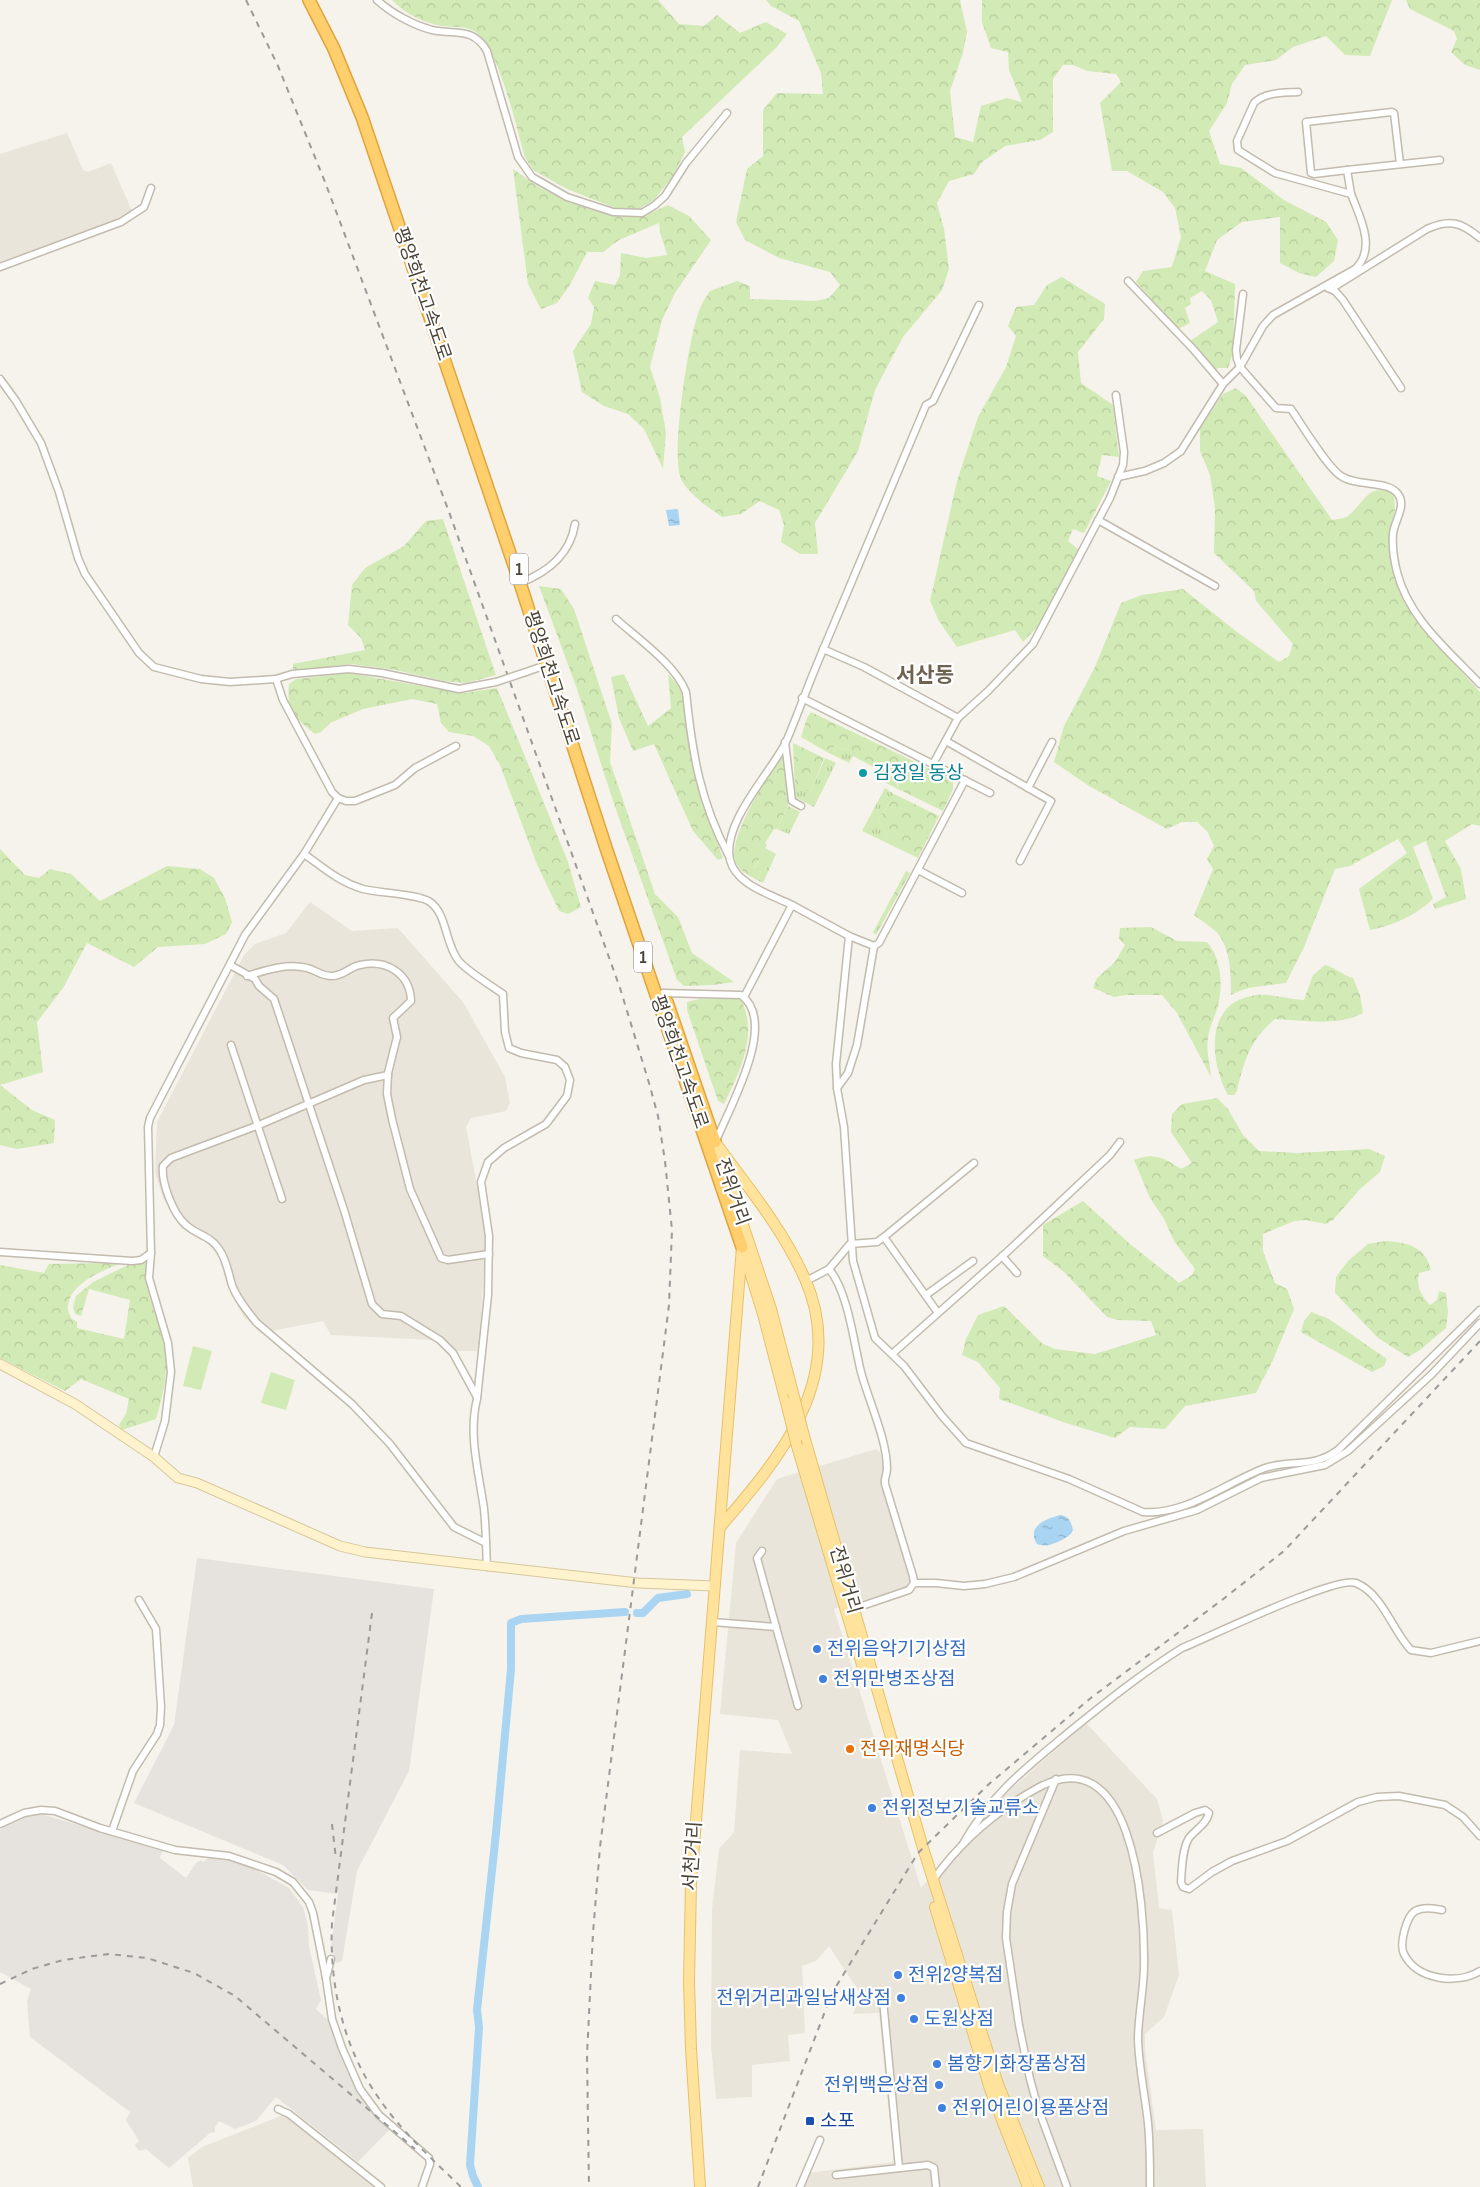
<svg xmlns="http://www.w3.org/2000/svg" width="1480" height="2187" font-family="'Sofia Sans Condensed','Noto Sans KR',sans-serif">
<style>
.residential{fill:#eae5da}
.industrial{fill:#e6e2dd}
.grass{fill:url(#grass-tufts)}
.forest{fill:url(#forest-crowns)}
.green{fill:#d2eab5}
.water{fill:url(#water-ripples)}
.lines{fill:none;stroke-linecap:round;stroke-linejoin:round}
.canal{stroke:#a9d4f2;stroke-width:8}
.street-casing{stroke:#c2bbae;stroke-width:9}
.secondary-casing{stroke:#d6c79b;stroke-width:11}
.primary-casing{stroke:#e6c16a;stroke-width:12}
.highway-casing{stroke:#e0a43c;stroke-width:14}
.street{stroke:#fff;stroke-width:6}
.secondary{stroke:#fff3cd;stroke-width:9}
.primary{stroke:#ffe39c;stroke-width:10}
.highway{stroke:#ffcf6e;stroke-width:11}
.rail{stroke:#9a9a9a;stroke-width:2;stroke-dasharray:6 6;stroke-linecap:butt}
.street-bridge-casing{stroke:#c2bbae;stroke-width:9;stroke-linecap:butt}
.primary-bridge-casing{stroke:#e6c16a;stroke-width:12;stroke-linecap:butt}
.street-bridge{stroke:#fff;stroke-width:6}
.primary-bridge{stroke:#ffe39c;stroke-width:10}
.culture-dot{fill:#0f9aa8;stroke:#fff;stroke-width:2}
.shop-dot{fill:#3f7fe0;stroke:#fff;stroke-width:2}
.food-dot{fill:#e8710a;stroke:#fff;stroke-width:2}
.transit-dot{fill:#1a4fb4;stroke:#fff;stroke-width:2}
.labels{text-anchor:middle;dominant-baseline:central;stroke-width:4.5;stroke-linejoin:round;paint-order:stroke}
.shield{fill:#fff;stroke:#817c74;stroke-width:1}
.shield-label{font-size:18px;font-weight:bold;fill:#4b4439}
.street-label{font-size:19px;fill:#4b4439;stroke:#fff}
.culture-label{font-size:19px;fill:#0d838f;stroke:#fff;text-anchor:start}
.shop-label{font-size:19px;fill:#366cbe;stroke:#fff;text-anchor:start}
.food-label{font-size:19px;fill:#c56008;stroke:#fff;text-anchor:start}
.transit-label{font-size:19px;fill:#164399;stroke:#fff;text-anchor:start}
.quarter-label{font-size:21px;font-weight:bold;fill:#6e6250;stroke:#fff}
</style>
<defs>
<pattern id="grass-tufts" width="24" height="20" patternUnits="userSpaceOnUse" patternTransform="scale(1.25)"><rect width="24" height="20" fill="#d2eab5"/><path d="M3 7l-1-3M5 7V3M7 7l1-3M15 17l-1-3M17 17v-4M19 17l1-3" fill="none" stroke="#b6ca9c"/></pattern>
<pattern id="forest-crowns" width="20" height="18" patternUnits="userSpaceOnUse" patternTransform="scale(1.25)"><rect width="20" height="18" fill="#d2eab5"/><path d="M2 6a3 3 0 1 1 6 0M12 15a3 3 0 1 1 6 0" fill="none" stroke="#b6ca9c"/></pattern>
<pattern id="water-ripples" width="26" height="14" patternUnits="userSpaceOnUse" patternTransform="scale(1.25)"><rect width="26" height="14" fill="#a9d4f2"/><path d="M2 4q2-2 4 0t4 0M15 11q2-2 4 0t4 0" fill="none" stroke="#8caec5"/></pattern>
</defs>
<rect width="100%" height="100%" fill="#f6f3ec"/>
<g class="residential">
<path d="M67 133 83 170 88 172 111 163 132 211 131 220 0 270V154Z"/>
<path d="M310 902 352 931 398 928 463 1002 505 1077 510 1103 506 1111 471 1118 466 1127 486 1234 479 1351H455L434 1340 331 1335 323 1321 261 1333 243 1316 226 1281 219 1257 207 1243 181 1228 163 1198 155 1173 157 1122 244 955 255 944 286 933Z"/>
<path d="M876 1449 880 1452 895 1527 912 1581 908 1587 834 1609 921 1888 962 1839 1009 1791 1086 1723 1157 1799 1163 1821 1153 1853 1159 1908 1172 1910 1179 1975 1164 2017 1145 2034V2050L1156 2130 1203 2129 1206 2187H802L808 2173 894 2162 879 2013 853 2014 860 1993 829 1946 816 1961 802 1966 805 2033 788 2035 790 2061 752 2065V2097L716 2099 711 2045 712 1909 719 1849 734 1832 740 1750 792 1754 778 1720 720 1714 736 1543 777 1479Z"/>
<path d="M283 2115 294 2120 364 2176 374 2187H193L188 2158 202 2147Z"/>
</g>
<g class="industrial">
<path d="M197 1558 434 1589 409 1771 357 1871 342 1961 336 1963 331 1948 338 1894 308 1890 283 1865 134 1803 174 1725Z"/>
<path d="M41 1814 163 1850 160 1858 186 1878 196 1863 201 1860 204 1862 208 1857 218 1856 253 1868 289 1888 303 1907 308 1926 309 1946 321 2000 316 2009 329 2021 354 2083 366 2105 391 2128 358 2162 276 2097 256 2121 235 2129 219 2121 215 2127V2132L210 2133 169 2168 146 2149 139 2151 135 2145 139 2141 126 2120 130 2112 30 2037 27 2001 31 1989 0 1972V1830L9 1822 21 1818Z"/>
</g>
<g class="grass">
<path d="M835 746C852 751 898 770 898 789L878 779 881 771 853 756 849 763 825 751Z"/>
<path d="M825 758 836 763 814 807 795 797V791H811Z"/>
<path d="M885 788 894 794 878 821 887 834 885 842 862 831Z"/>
<path d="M788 806 800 812 789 834 777 829Z"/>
<path d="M765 848 776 854 763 883 757 880 761 872 754 869Z"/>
</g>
<g class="forest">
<path d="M392 0H658L679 24 704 26 717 15 740 33 766 22 787 34 776 48 682 137 685 152 673 176 654 200 639 209 615 208 567 189 533 170 525 157C517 131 497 39 472 30 463 26 451 27 442 26 424 23 404 13 392 0Z"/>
<path d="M766 0H960L967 32 963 53 950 91 955 137 973 142 981 106 1007 98 1022 102 1009 70 1008 52 991 48 982 22V0H1392L1370 56 1345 55 1326 36 1293 47 1276 60 1245 65 1232 84 1227 103 1209 131 1220 164 1241 168 1284 200 1326 222 1338 240 1334 261 1316 277 1299 273 1280 263V217L1242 222 1217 240 1205 271 1235 284 1233 353 1228 368H1218L1215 370 1190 341 1218 322 1211 300 1202 291 1190 298 1191 304 1185 308 1190 323 1178 329 1136 282 1143 271 1172 267 1181 237 1175 208 1163 192 1127 171H1112L1100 103 1121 82 1116 74 1087 71 1073 65H1063L1053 79V132L1040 140 1005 146 982 162 974 174 949 181 937 203 944 229 949 269 942 290 903 337 875 390 858 451 815 523 818 554H800L781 542 784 525 779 510 760 501 741 514 722 517C708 507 691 496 682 481 669 461 689 336 699 311 701 304 706 297 710 291L737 281 750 286V299L816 301 829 298 840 285 830 272 779 258 745 240 736 222 747 169 763 156V110L777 93 823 94 821 73 799 21 771 6Z"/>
<path d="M1406 0H1480V70L1465 65 1451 52 1457 39 1454 31 1410 9Z"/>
<path d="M513 169 537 186 570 203 606 213 641 217 668 205 689 216 711 240 675 293 662 320 650 367 660 398 666 433 663 469 644 429 628 414 604 406 582 392 573 351 591 324 594 307 588 298 595 281 615 285 620 275 621 253 646 258 667 255 660 232 659 223 619 240 603 252H587L570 285 557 303 541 309 528 284Z"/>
<path d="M1062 277 1105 304 1104 319 1078 352 1081 383 1113 405 1119 457 1102 455 1097 476 1111 481 1084 533 1073 529 1068 541 1078 549 1041 623 1023 642 1015 630 957 647 939 621 930 601 957 481 978 417 1006 367 1016 336 1008 326 1016 307 1034 305 1047 285Z"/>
<path d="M1236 388 1246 396 1332 520C1337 519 1344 519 1348 516 1364 503 1369 481 1394 494L1395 509 1389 537 1393 569 1402 592 1419 625 1480 692V826L1472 824 1445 841 1461 869 1466 899 1435 909 1433 904 1446 897 1426 841 1413 847 1433 899C1415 916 1394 925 1370 930L1359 889 1407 853 1398 839 1350 866 1335 869 1304 947 1286 983C1266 986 1249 985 1231 995 1231 975 1231 943 1213 929 1207 924 1200 920 1194 915L1213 869 1207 859 1214 846 1207 831 1197 822H1182L1167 829 1089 786 1054 762 1064 726 1095 667 1121 603 1142 595 1183 589 1237 632 1279 662 1289 656 1293 644 1256 601 1254 591 1214 553 1215 508 1210 475 1200 451V428L1223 394Z"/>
<path d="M443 519 496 675 466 683 443 681 396 670 351 664 293 671V664L365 650 361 638 348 625 352 585 365 568 404 546 426 521Z"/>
<path d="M539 586 561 589 574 609 612 724 610 762 655 894 678 917 692 953 734 982 713 985 684 986 677 980 614 804 577 689Z"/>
<path d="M349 673 454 692 465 693 497 688 568 862 581 907 568 914 559 911 536 862 500 765 489 746 473 736 449 732 441 723 437 704 412 699 363 709 330 723 321 732 315 734C295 718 286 711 289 684L296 679Z"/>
<path d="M624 674 648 726 671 708 668 674 682 690 692 765 703 806 723 858 718 860 693 831 654 744 633 751 619 718 611 677Z"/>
<path d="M811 712 953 780V789L943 811 898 789V782L891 773 847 750 835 746 825 751 801 737 807 718Z"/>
<path d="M793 743 824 758 811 791H795Z"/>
<path d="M782 757 785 759 789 803 777 829H774L765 843 767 845 754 868 761 872 757 880C748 875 738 870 735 860 728 839 767 774 782 757Z"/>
<path d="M894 794 939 816 918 858 885 842 887 834 878 821Z"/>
<path d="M0 849 25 875 39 878 50 869 71 874 100 901 167 866 200 869 214 878 225 898 232 922 226 934 205 944 158 947 134 967 87 943 63 988 37 1022 43 1072 0 1085Z"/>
<path d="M906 871 910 873 876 935 873 932Z"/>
<path d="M1151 927 1177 941 1207 942C1220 957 1223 981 1219 1001 1217 1014 1209 1026 1208 1038 1206 1050 1210 1065 1211 1077L1177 1013 1162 995H1126L1114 997 1093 988 1097 978 1115 962 1125 945 1119 939 1120 928Z"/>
<path d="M1325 965C1337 968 1342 975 1353 978L1360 995 1363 1013C1337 1027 1303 1020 1275 1019 1250 1040 1244 1061 1237 1091L1234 1095H1228C1211 1066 1204 1008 1247 997 1267 991 1284 999 1304 1000L1313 975Z"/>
<path d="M734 998 741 1000C759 1034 739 1073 724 1104L718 1101 687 1010V1002L699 999Z"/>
<path d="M0 1085 32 1110 55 1120 54 1143 17 1149 0 1145Z"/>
<path d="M1217 1098 1228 1109 1243 1135 1259 1151 1297 1153 1369 1149 1385 1156 1380 1172 1360 1189 1333 1220 1326 1224 1305 1220 1294 1221 1263 1234V1251L1275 1283 1287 1289 1294 1309 1273 1360 1256 1393 1185 1406 1165 1429 1130 1427 1115 1438 1063 1422 999 1399 1000 1388 978 1362 962 1355 966 1339 978 1315 1004 1306 1043 1344 1055 1349 1095 1354 1156 1335 1151 1321 1118 1320 1107 1317 1064 1272 1043 1256V1225L1083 1201 1130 1244 1179 1283 1192 1275 1195 1269 1174 1241 1164 1219 1150 1198 1134 1160C1154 1152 1164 1158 1181 1169L1192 1163 1171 1132 1172 1114 1182 1104Z"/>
<path d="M1386 1241C1408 1243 1425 1246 1431 1270L1419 1273C1416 1287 1421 1295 1430 1305L1437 1300 1439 1291 1446 1293 1448 1312 1446 1328 1420 1350 1408 1357 1378 1338 1335 1293 1336 1277 1348 1261 1368 1244Z"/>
<path d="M101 1263 119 1264C101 1271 70 1284 68 1306 67 1310 70 1315 71 1318L77 1322V1328L124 1339 130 1300 89 1289 81 1316 75 1314 73 1307 76 1296 93 1282 128 1265 147 1263C143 1293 159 1318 165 1346 169 1371 163 1395 156 1419L122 1430 119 1425 126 1414 129 1399 81 1379 65 1391 0 1358V1265L44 1273 49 1264Z"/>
<path d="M1311 1312 1329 1319 1387 1359 1384 1366 1372 1372 1301 1332 1304 1321Z"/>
</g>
<g class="green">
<path d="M193 1346 212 1351 201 1390 183 1386Z"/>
<path d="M271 1372 295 1380 286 1410 261 1403Z"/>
</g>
<g class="water">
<path d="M678 509 680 525 669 526 666 510Z"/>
<path d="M1060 1515C1069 1516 1071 1522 1073 1530L1071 1534C1063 1540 1048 1549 1037 1544 1026 1527 1045 1519 1060 1515Z"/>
</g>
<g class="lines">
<g class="canal">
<path d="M637 1613H643L658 1598 687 1594"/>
<path d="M478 2187 473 2176 470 2165 479 2027 477 2010 496 1833 511 1669V1623L521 1619 625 1612"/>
</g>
<defs>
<g id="street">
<path d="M377 0C391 13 413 25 432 30 457 35 473 27 487 51L518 157 532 177 567 197 613 212 642 213 655 205 665 196 686 163 727 113"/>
<path d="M1347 170 1440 160"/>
<path d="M1351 194 1347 170 1314 174 1311 173 1306 122 1392 112 1394 113 1400 164"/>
<path d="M0 267 121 222 144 207 151 188"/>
<path d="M1128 281 1194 350 1223 384"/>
<path d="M1328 288 1335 291 1343 300 1401 388"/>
<path d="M1331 289 1427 229C1450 219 1461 222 1480 238"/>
<path d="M1243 294 1236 350 1237 359 1240 367 1276 408 1291 409C1302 425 1327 467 1341 476 1357 487 1388 480 1398 494 1407 506 1394 521 1393 534 1392 546 1394 560 1397 572 1409 619 1448 650 1480 684"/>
<path d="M0 379 16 401 41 443 59 492 78 558 85 574 139 653 154 667 201 679 230 682 276 679 292 674 349 669 382 673 459 689 496 682"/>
<path d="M1118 477 1145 471 1164 463 1181 451 1223 384 1240 367 1263 326 1273 315 1355 269C1377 249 1360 217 1351 194L1275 173 1238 150 1237 141 1254 103C1265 92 1283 93 1298 92"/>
<path d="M1098 520 1215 586"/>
<path d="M520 583C548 572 570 555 575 524"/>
<path d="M616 619C638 639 675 664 686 692 692 752 700 802 729 856"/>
<path d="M823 649 864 667 958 718"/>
<path d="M526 672 549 664"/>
<path d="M276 679 283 700 332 792 338 798 346 801H355L395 785 415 768 456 746"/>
<path d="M802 698 990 793"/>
<path d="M946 741 1051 801 1020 861"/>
<path d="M785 742 792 801 801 806"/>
<path d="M933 764 958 718 988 691 1033 644 1110 498 1123 465 1124 452 1116 395"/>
<path d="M1028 788 1052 742"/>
<path d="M304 854C324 868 339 882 363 889 379 893 419 894 430 902 447 914 445 943 458 960 465 970 492 986 503 994L505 1032 509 1048 521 1053 557 1060 565 1067 570 1080 567 1096 546 1124 504 1148 488 1162 481 1182 489 1236 488 1295 477 1399C468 1435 479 1473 484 1509 486 1528 486 1547 487 1567"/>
<path d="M918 870 962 893"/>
<path d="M792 905 849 936 874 946 879 943 965 780"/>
<path d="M849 936 836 1064 837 1088 844 1127 853 1261 875 1338 904 1366 942 1416 966 1443 1069 1479 1143 1512C1185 1516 1227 1482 1265 1468 1292 1459 1312 1469 1338 1450L1480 1310"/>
<path d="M230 965 255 979 259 986 274 999 344 1210 372 1304 382 1314 401 1316 440 1340 453 1353 477 1397"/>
<path d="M247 976C266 970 287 963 307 968 316 970 321 976 332 976 344 976 349 967 360 965 386 959 410 973 411 1001L393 1018 397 1037 388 1073 387 1094 392 1119 410 1189 441 1258 448 1260 489 1254"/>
<path d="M663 993 741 995C779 1022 729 1108 716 1141"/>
<path d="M744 997 792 905C772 895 736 885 730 860 722 822 770 774 786 742 798 714 808 685 820 657 855 573 890 489 926 405L933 401 979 305"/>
<path d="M231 1045 282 1199"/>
<path d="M388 1075 364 1080 259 1125 171 1158 163 1166C161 1182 173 1214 186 1225 197 1235 211 1236 219 1249 227 1261 228 1272 232 1285 237 1299 248 1312 257 1323L352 1404 390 1444 454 1527 486 1543"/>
<path d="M837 1088 848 1073 857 1045 874 946"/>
<path d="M884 1237 938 1313"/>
<path d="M0 1252 132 1261 141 1260 151 1253"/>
<path d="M1002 1256 1017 1273"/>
<path d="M829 1269 850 1244 877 1242 884 1237 974 1163"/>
<path d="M806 1281 829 1269C848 1291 854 1344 861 1372 869 1402 887 1439 887 1469 887 1474 884 1479 885 1484L913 1576 914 1583 909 1590 853 1609"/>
<path d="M926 1295 973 1261"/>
<path d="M892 1354 1007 1252 1110 1155 1120 1142"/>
<path d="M154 1457 165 1421 171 1372 168 1343 149 1278 151 1253 148 1127 150 1118 245 935 304 854 338 798"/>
<path d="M762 1551 757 1558 776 1627"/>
<path d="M914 1583H936L964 1586 985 1584 1014 1577 1124 1531 1197 1510 1261 1478 1325 1465 1348 1451 1432 1374 1480 1323"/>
<path d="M712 1622 776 1627 798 1706"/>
<path d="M1056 1779 1012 1884 1007 1912 1006 1938 1019 2025 1030 2079 1038 2108 1067 2187"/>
<path d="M0 1824 24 1813 41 1810 55 1811 100 1828 175 1850 229 1856 276 1872 293 1882 309 1902 313 1913 326 1978"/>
<path d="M112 1831 133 1771 157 1734 160 1725 161 1707 156 1629 139 1600"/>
<path d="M1157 1833 1195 1813 1205 1810 1209 1813C1207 1824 1195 1830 1189 1838 1182 1849 1182 1869 1181 1882L1183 1887 1189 1889 1212 1872 1232 1861 1287 1841 1358 1802 1377 1797 1399 1796 1445 1805 1463 1817 1480 1836"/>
<path d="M963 1844C989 1796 1028 1766 1069 1732 1106 1702 1142 1673 1182 1648 1209 1637 1337 1575 1356 1583 1383 1594 1393 1632 1411 1650L1431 1653 1480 1641"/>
<path d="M933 1880C961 1841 993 1813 1034 1790 1133 1732 1145 1905 1144 1965 1144 1990 1138 2015 1138 2040 1139 2068 1145 2095 1148 2123 1150 2144 1150 2166 1150 2187"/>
<path d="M1442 1910C1433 1908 1423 1907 1415 1911 1406 1917 1399 1945 1404 1954 1417 1980 1457 1985 1480 1971"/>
<path d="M331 1959 326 1978 332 2019 342 2048 360 2089 379 2115 429 2158 430 2164 422 2187"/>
<path d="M883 2000 899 2168"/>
<path d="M278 2109 289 2114 381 2187"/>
<path d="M836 2175 928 2165 934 2168 936 2187"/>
<path d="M800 2187 820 2140"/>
</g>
<path id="secondary" d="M0 1364 75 1404 154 1457 178 1478 197 1483 340 1546 365 1552 638 1583 715 1586"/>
<g id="primary">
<path d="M715 1142C747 1186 783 1229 805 1279 848 1376 781 1457 721 1526"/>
<path d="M719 1153 771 1309 793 1393"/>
<path d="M744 1253 763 1314 786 1402"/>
<path d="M804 1436 923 1848 998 2084 1039 2187"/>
<path d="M797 1446 863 1668"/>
<path d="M935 1907 990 2089 1028 2187"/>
<path d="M700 2187 691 2049 689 1981 691 1883 742 1247"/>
</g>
<g id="highway">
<path d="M309 0 334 49 362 117 520 583 606 848 742 1247"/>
<path d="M667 1002 715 1142"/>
</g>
</defs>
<use href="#street" class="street-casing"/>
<use href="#secondary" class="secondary-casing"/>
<use href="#primary" class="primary-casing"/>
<use href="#highway" class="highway-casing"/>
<use href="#street" class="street"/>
<use href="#secondary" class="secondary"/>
<use href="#primary" class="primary"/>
<use href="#highway" class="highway"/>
<g class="rail">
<path d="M246 0 278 66 325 182 449 512 620 988 649 1083 658 1116 665 1161 672 1230 669 1305 600 1847 593 1933 587 2055 589 2187"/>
<path d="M372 1613 332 1923C329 1984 343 2047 378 2097 401 2131 432 2159 461 2187"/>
<path d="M332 1824 336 1859"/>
<path d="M0 1984 32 1969 63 1960 109 1954 147 1958 194 1973 235 1996 415 2149"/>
<path d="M758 2187 832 1993 918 1853 989 1784 1092 1697 1222 1600 1284 1551 1480 1341"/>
</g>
<defs>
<path id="street-bridge" d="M496 682 526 672"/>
<g id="primary-bridge">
<path d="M793 1393 804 1436"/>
<path d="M786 1402 797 1446"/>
</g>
</defs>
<use href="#street-bridge" class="street-bridge-casing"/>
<use href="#primary-bridge" class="primary-bridge-casing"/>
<use href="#street-bridge" class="street-bridge"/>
<use href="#primary-bridge" class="primary-bridge"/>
</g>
<circle class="culture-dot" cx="863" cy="773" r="5"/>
<g class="shop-dot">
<circle cx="817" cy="1649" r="5"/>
<circle cx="823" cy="1679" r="5"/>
<circle cx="872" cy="1808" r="5"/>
<circle cx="898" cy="1975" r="5"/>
<circle cx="901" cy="1998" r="5"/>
<circle cx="914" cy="2019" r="5"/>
<circle cx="937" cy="2064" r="5"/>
<circle cx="939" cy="2085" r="5"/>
<circle cx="942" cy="2108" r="5"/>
</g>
<circle class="food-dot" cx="850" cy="1749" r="5"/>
<rect class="transit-dot" x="805" y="2116" width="10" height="10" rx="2.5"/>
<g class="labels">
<g class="shield">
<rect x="510" y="553.5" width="18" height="31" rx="4"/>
<rect x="634" y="941.5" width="18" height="31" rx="4"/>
</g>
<g class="shield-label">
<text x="519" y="569">1</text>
<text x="643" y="957">1</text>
</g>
<g class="street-label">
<text transform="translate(422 294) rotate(71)">평양희천고속도로</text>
<text transform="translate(551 678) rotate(72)">평양희천고속도로</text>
<text transform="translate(679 1062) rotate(71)">평양희천고속도로</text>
<text transform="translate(732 1192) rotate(71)">전위거리</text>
<text transform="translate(845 1580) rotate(74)">전위거리</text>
<text transform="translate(693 1856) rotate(-86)">서천거리</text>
</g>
<g class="culture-label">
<text x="873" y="773">김정일 동상</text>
</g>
<g class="shop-label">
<text x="827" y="1649">전위음악기기상점</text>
<text x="833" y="1679">전위만병조상점</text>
<text x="882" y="1808">전위정보기술교류소</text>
<text x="908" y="1975">전위2양복점</text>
<text x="891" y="1998" text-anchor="end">전위거리과일남새상점</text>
<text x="924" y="2019">도원상점</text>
<text x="947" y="2064">봄향기화장품상점</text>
<text x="929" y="2085" text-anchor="end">전위백은상점</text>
<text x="952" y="2108">전위어린이용품상점</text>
</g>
<g class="food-label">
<text x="860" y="1749">전위재명식당</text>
</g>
<g class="transit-label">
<text x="820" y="2121">소포</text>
</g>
<g class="quarter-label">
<text x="925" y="675">서산동</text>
</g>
</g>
</svg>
